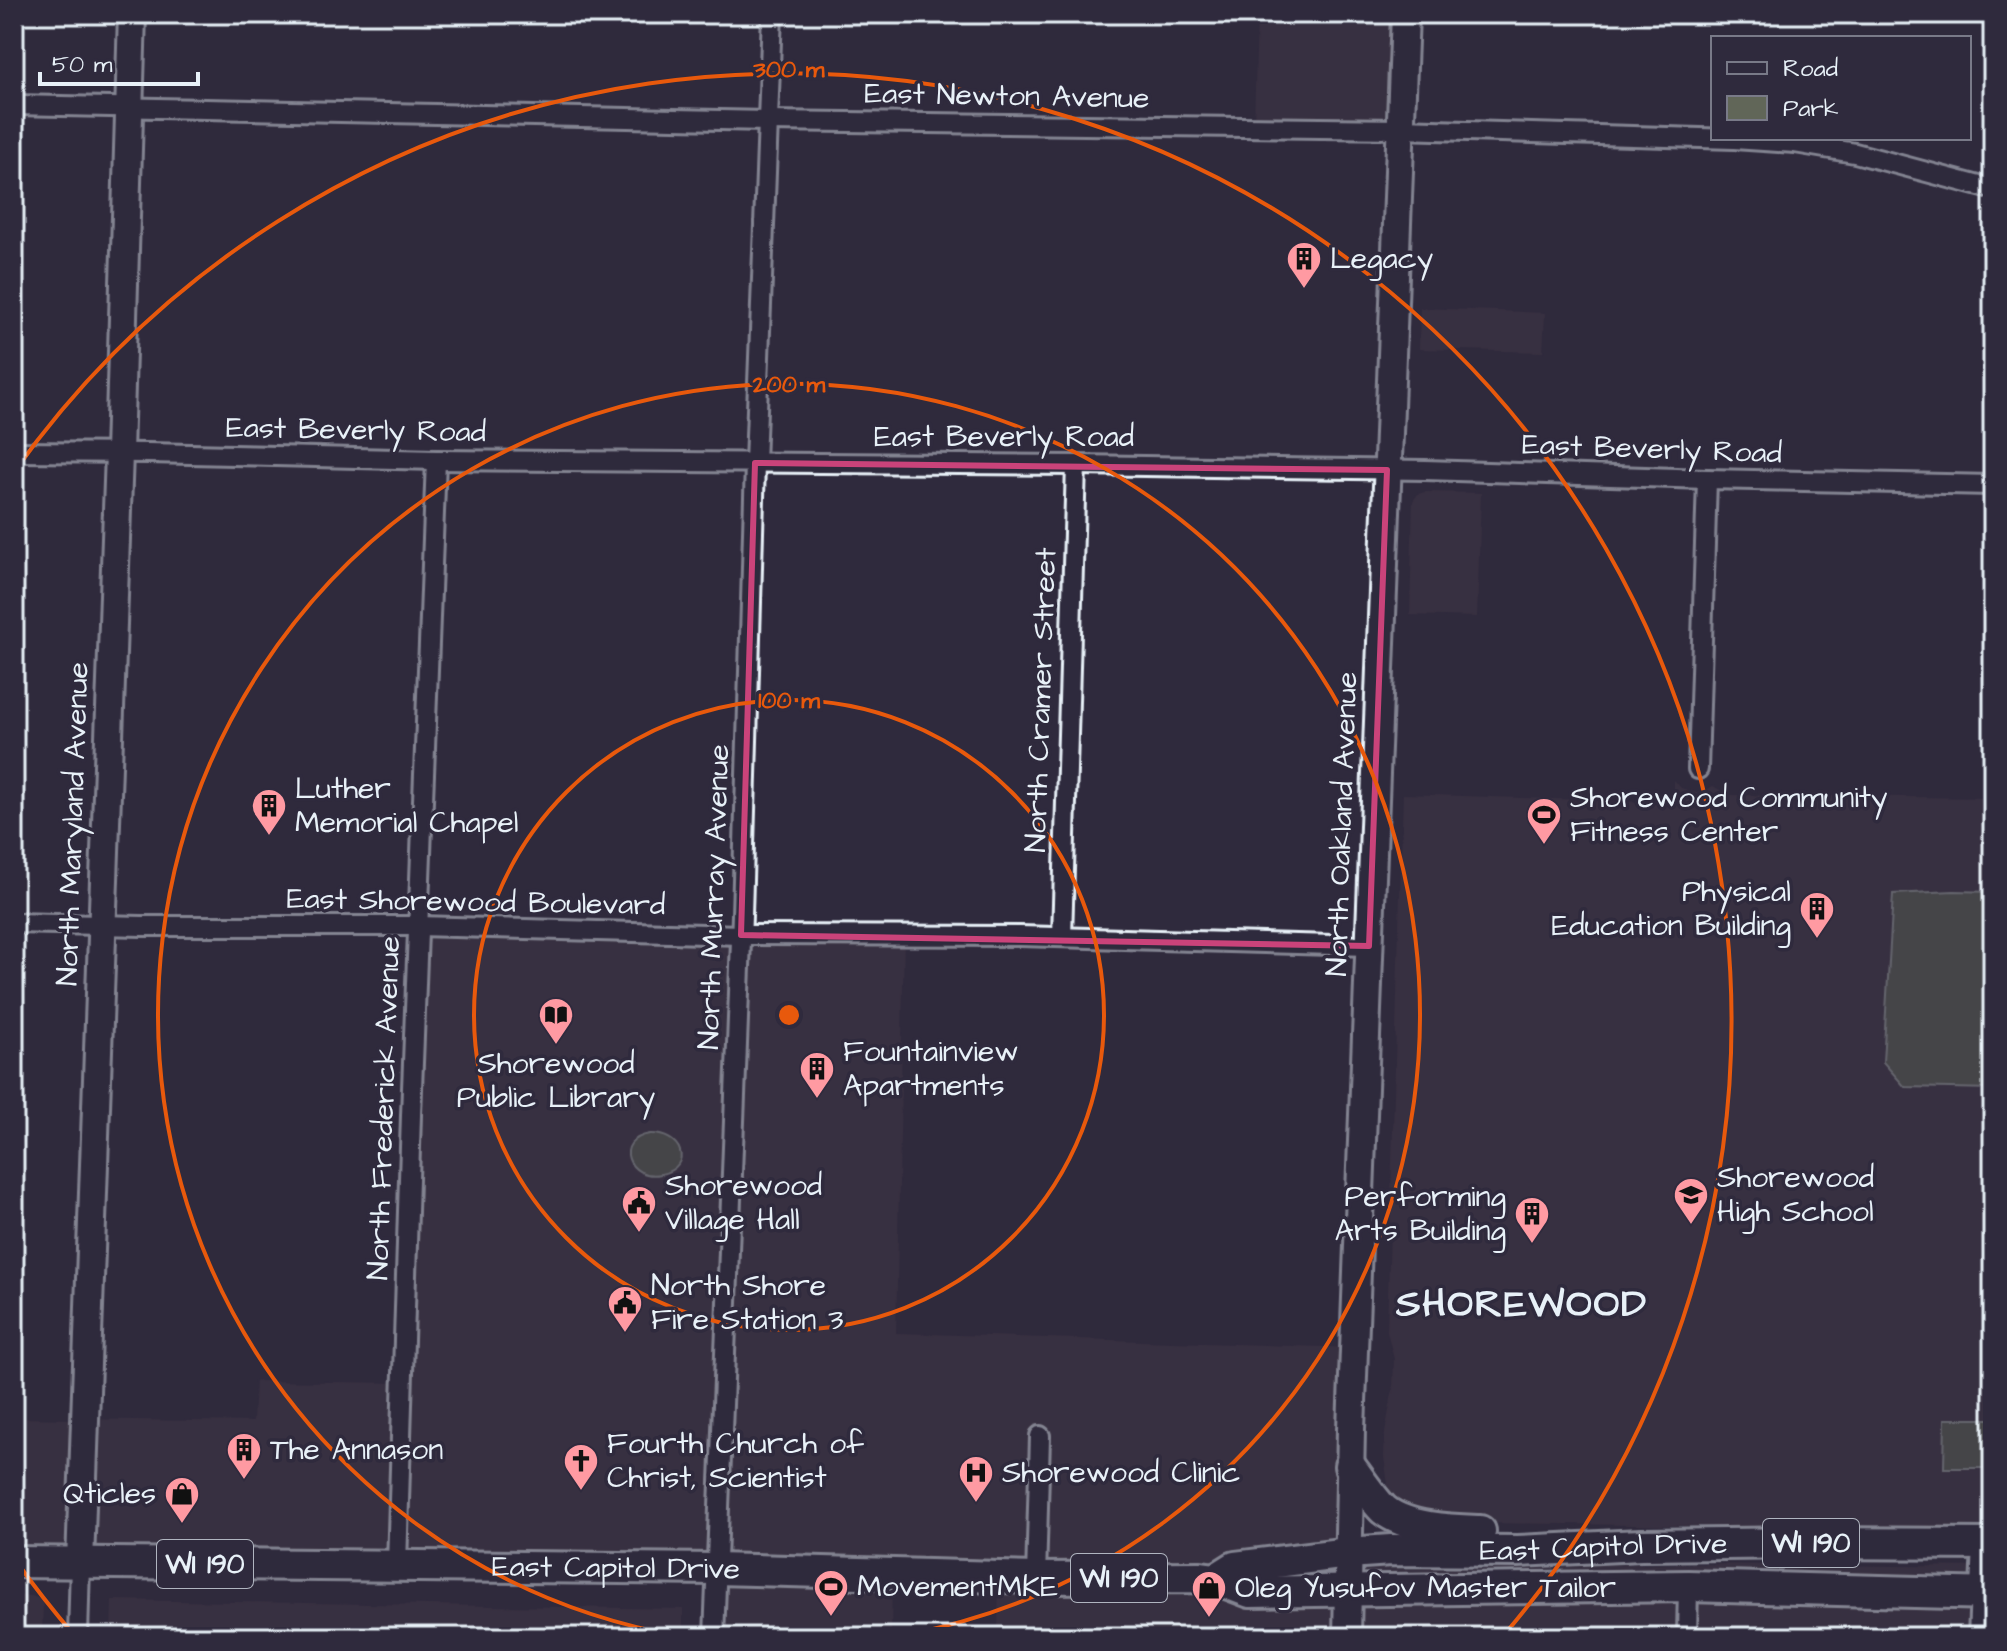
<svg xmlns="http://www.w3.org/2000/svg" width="2007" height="1651" font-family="'Architects Daughter',sans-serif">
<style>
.built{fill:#423946}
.green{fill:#616658;stroke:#a4aca8;stroke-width:2}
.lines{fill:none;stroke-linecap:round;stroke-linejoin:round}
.street-casing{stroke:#e8f1f8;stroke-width:24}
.secondary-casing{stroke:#e8f1f8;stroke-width:32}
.primary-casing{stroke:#e8f1f8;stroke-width:36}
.street{stroke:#2f2a3d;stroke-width:18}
.secondary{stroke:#2f2a3d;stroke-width:26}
.primary{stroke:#2f2a3d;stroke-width:30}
.marked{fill:none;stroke:#ca437a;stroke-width:6;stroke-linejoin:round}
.ring{fill:none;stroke:#e8590c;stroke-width:4}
.labels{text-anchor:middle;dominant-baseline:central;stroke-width:7;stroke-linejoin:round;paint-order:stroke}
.shield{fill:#2f2a3d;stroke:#b0b5c0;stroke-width:2}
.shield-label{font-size:28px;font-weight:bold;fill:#e8f1f8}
.street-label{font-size:30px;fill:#e8f1f8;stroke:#2f2a3d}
.poi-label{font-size:30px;fill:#e8f1f8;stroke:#2f2a3d;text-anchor:start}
.district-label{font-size:38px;font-weight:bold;letter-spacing:2px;fill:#e8f1f8;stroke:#2f2a3d}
.centre{fill:#e8590c;stroke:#2f2a3d;stroke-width:4}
.ring-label{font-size:24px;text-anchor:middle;font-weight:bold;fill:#e8590c;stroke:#2f2a3d;stroke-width:7;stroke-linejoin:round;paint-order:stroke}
</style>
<rect width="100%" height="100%" fill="#2f2a3d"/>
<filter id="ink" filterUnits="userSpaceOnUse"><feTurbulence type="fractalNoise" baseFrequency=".0125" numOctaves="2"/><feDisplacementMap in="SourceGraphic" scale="16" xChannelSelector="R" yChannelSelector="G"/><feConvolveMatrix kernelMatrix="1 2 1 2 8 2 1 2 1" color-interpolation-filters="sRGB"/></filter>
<g filter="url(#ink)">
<g class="built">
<path d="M1257 14H1405L1400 129 1254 127Z"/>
<path d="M1420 308 1545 313 1543 352 1419 349Z"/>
<path d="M1425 492 1481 493 1477 617 1410 615 1413 501 1418 494Z"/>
<path d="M1674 780 1681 788 1696 793 1703 792 1713 786 1728 795 1993 798V1530L1488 1523 1421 1515 1394 1500 1389 1491 1384 1457 1385 1433 1393 1388 1394 1359 1387 1331 1403 794 1674 803Z"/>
<path d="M418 926 904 935 896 1333 1354 1348 1348 1569 1442 1565 1687 1564 1993 1567V1637H998L999 1577 892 1575 891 1637H714L716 1569 14 1562V1418L253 1422 255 1381 402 1383Z"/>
<path d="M14 1595 31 1596 43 1600 42 1637H14Z"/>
<path d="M112 1600 683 1609V1637H111Z"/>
</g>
<g class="green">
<path d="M1954 891 1993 892V1089L1905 1087 1883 1062 1893 894Z"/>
<path d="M650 1134C681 1133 695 1166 661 1174 628 1181 612 1140 650 1134Z"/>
<path d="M1945 1419H1993V1468H1944Z"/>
<path d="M127 1628 274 1631V1637H127Z"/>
</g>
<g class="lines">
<defs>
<g id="street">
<path d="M14 105 767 121 1400 129 1734 139 1795 143 1855 153 1983 187 1993 188"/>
<path d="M14 452 148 453 436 460 1076 465 1425 470 1707 479 1993 485"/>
<path d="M1698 769 1707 479"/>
<path d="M14 923 142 926H418L741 935 1020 936 1369 946"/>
<path d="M1062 937 1076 465"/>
<path d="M397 1565 411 1115 436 460"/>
<path d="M1036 1578 1040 1436"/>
<path d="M78 1637 80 1563"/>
<path d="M714 1637 742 915 755 463 772 14"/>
<path d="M1687 1637 1688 1586"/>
<path d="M1978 1637 1982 1544"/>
</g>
<g id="secondary">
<path d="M80 1563 119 453 132 14"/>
<path d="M1347 1637 1351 1429 1405 14"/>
</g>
<g id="primary">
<path d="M1350 1466C1358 1477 1375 1502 1384 1510 1408 1529 1452 1530 1480 1531"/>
<path id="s1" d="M14 1562 716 1569 1036 1578 1201 1577 1216 1579 1250 1592 1688 1586 1993 1594"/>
<path id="s2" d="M1216 1579 1235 1567 1348 1553 1391 1550 1518 1551 1641 1545 1805 1543 1993 1544"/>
</g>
</defs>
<use href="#street" class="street-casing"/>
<use href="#secondary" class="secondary-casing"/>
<use href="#primary" class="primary-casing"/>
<use href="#street" class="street"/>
<use href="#secondary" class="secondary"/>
<use href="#primary" class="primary"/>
</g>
</g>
<path d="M0 0H2007V1651H0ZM755 463 1387 470 1369 946 741 935Z" fill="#2f2a3d" fill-opacity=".55" fill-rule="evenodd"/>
<path class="marked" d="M755 463 1387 470 1369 946 741 935Z"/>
<g class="ring">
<circle cx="789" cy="1015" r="315"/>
<path d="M679 1636A631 631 0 1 1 899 1636"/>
<path d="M75 1636A946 946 0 0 1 14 1558M14 472A946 946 0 1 1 1503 1636"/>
</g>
<defs>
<symbol id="building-pin" viewBox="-11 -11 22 30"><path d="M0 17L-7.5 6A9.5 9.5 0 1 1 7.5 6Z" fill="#ff9aa2" stroke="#2f2a3d"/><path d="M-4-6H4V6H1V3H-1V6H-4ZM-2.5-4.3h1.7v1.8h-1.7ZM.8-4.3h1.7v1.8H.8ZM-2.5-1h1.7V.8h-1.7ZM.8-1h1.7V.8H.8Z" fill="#111"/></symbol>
<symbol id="stadium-pin" viewBox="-11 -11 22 30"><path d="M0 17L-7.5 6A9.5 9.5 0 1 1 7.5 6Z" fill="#ff9aa2" stroke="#2f2a3d"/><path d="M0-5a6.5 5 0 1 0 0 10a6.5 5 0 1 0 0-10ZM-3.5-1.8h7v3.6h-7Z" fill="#111"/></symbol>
<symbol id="library-pin" viewBox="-11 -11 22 30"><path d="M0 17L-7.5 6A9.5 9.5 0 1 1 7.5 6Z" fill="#ff9aa2" stroke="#2f2a3d"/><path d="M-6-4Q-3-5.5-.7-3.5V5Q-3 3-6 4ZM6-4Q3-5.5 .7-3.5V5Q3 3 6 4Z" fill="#111"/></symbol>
<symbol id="school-pin" viewBox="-11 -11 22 30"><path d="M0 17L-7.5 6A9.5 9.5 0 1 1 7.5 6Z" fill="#ff9aa2" stroke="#2f2a3d"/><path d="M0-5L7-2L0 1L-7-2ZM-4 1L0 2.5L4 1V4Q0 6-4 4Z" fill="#111"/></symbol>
<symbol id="civic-pin" viewBox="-11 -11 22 30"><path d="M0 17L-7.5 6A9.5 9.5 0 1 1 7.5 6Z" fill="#ff9aa2" stroke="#2f2a3d"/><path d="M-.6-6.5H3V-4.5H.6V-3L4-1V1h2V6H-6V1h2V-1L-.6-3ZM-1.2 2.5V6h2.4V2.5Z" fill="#111"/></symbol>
<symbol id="church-pin" viewBox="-11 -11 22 30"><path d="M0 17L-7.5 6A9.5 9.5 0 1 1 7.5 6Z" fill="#ff9aa2" stroke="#2f2a3d"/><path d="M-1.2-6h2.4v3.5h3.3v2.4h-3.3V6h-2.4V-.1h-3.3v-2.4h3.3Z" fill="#111"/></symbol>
<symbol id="hospital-pin" viewBox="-11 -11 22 30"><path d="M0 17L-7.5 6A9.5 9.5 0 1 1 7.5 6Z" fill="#ff9aa2" stroke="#2f2a3d"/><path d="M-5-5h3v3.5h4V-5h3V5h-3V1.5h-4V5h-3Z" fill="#111"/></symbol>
<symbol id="shop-pin" viewBox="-11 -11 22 30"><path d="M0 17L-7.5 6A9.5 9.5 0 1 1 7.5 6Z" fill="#ff9aa2" stroke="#2f2a3d"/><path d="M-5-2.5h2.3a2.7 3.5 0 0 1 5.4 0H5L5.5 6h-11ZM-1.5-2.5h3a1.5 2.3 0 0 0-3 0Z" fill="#111"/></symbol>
</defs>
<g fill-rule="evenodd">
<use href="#building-pin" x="1284" y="239" width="40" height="54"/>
<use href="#building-pin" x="249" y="786" width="40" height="54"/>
<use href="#stadium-pin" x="1524" y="795" width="40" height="54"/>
<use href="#building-pin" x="1797" y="889" width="40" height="54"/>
<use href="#library-pin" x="536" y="995" width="40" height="54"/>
<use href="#building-pin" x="797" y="1049" width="40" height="54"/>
<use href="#school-pin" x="1671" y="1175" width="40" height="54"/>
<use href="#civic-pin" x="619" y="1183" width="40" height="54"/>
<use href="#building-pin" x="1512" y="1194" width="40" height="54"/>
<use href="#civic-pin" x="605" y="1283" width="40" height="54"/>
<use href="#building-pin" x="224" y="1430" width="40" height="54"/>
<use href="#church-pin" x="561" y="1441" width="40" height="54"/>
<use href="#hospital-pin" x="956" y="1453" width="40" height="54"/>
<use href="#shop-pin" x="162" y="1474" width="40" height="54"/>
<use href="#stadium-pin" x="811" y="1567" width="40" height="54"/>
<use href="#shop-pin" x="1189" y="1568" width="40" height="54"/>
</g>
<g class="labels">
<g class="shield">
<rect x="1763" y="1519" width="96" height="48" rx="6"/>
<rect x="157" y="1540" width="96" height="48" rx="6"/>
<rect x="1071" y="1554" width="96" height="48" rx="6"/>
</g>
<g class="shield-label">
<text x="1811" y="1543">WI 190</text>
<text x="205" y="1564">WI 190</text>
<text x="1119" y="1578">WI 190</text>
</g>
<g class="street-label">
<text transform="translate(1007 96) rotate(1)">East Newton Avenue</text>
<text transform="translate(356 430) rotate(1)">East Beverly Road</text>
<text x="1004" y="437">East Beverly Road</text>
<text transform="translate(1652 449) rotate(2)">East Beverly Road</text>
<text transform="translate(1041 700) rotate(-88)">North Cramer Street</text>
<text transform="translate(73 824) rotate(-88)">North Maryland Avenue</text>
<text transform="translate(1342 824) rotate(-88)">North Oakland Avenue</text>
<text transform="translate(714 897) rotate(-88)">North Murray Avenue</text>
<text transform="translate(476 902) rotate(1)">East Shorewood Boulevard</text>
<text transform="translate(384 1108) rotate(-88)">North Frederick Avenue</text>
<text stroke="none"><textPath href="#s2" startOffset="392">East Capitol Drive</textPath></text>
<text stroke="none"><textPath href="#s1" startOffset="602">East Capitol Drive</textPath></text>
</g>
<g class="poi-label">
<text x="1330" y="259">Legacy</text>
<text x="295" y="789">Luther<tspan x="295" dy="34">Memorial Chapel</tspan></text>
<text x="1570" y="798">Shorewood Community<tspan x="1570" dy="34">Fitness Center</tspan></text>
<text x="1791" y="892" text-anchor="end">Physical<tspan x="1791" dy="34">Education Building</tspan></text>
<text x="843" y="1052">Fountainview<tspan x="843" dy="34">Apartments</tspan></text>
<text x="556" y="1064" text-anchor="middle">Shorewood<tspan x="556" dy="34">Public Library</tspan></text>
<text x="1717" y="1178">Shorewood<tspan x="1717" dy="34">High School</tspan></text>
<text x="665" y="1186">Shorewood<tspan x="665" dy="34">Village Hall</tspan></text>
<text x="1506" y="1197" text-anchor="end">Performing<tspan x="1506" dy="34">Arts Building</tspan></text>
<text x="651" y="1286">North Shore<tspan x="651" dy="34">Fire Station 3</tspan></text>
<text x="607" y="1444">Fourth Church of<tspan x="607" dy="34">Christ, Scientist</tspan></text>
<text x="270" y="1450">The Annason</text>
<text x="1002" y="1473">Shorewood Clinic</text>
<text x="156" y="1494" text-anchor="end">Qticles</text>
<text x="857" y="1587">MovementMKE</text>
<text x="1235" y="1588">Oleg Yusufov Master Tailor</text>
</g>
<g class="district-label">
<text x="1522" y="1305">SHOREWOOD</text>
</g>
</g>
<circle cx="789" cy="1015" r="12" class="centre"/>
<g class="ring-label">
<text x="789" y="77">300 m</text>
<text x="789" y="392">200 m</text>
<text x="789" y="708">100 m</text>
</g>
<rect width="2007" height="1651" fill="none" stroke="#2f2a3d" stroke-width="48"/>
<rect x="24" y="24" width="1959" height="1603" fill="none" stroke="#e8f1f8" stroke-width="3" filter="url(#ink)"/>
<rect x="1711" y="36" width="260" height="104" fill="#2f2a3d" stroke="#797a88" stroke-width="2"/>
<rect x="1727" y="62" width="40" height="12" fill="#2f2a3d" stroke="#797a88" stroke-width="2"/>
<text x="1783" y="76" font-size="24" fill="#e8f1f8">Road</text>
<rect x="1727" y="96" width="40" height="24" fill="#616658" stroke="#797a88" stroke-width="2"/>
<text x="1783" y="116" font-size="24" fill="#e8f1f8">Park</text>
<path d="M40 72v12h158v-12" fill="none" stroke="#e8f1f8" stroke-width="4"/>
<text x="52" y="72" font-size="24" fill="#e8f1f8" stroke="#2f2a3d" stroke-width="6" paint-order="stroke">50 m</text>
</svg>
